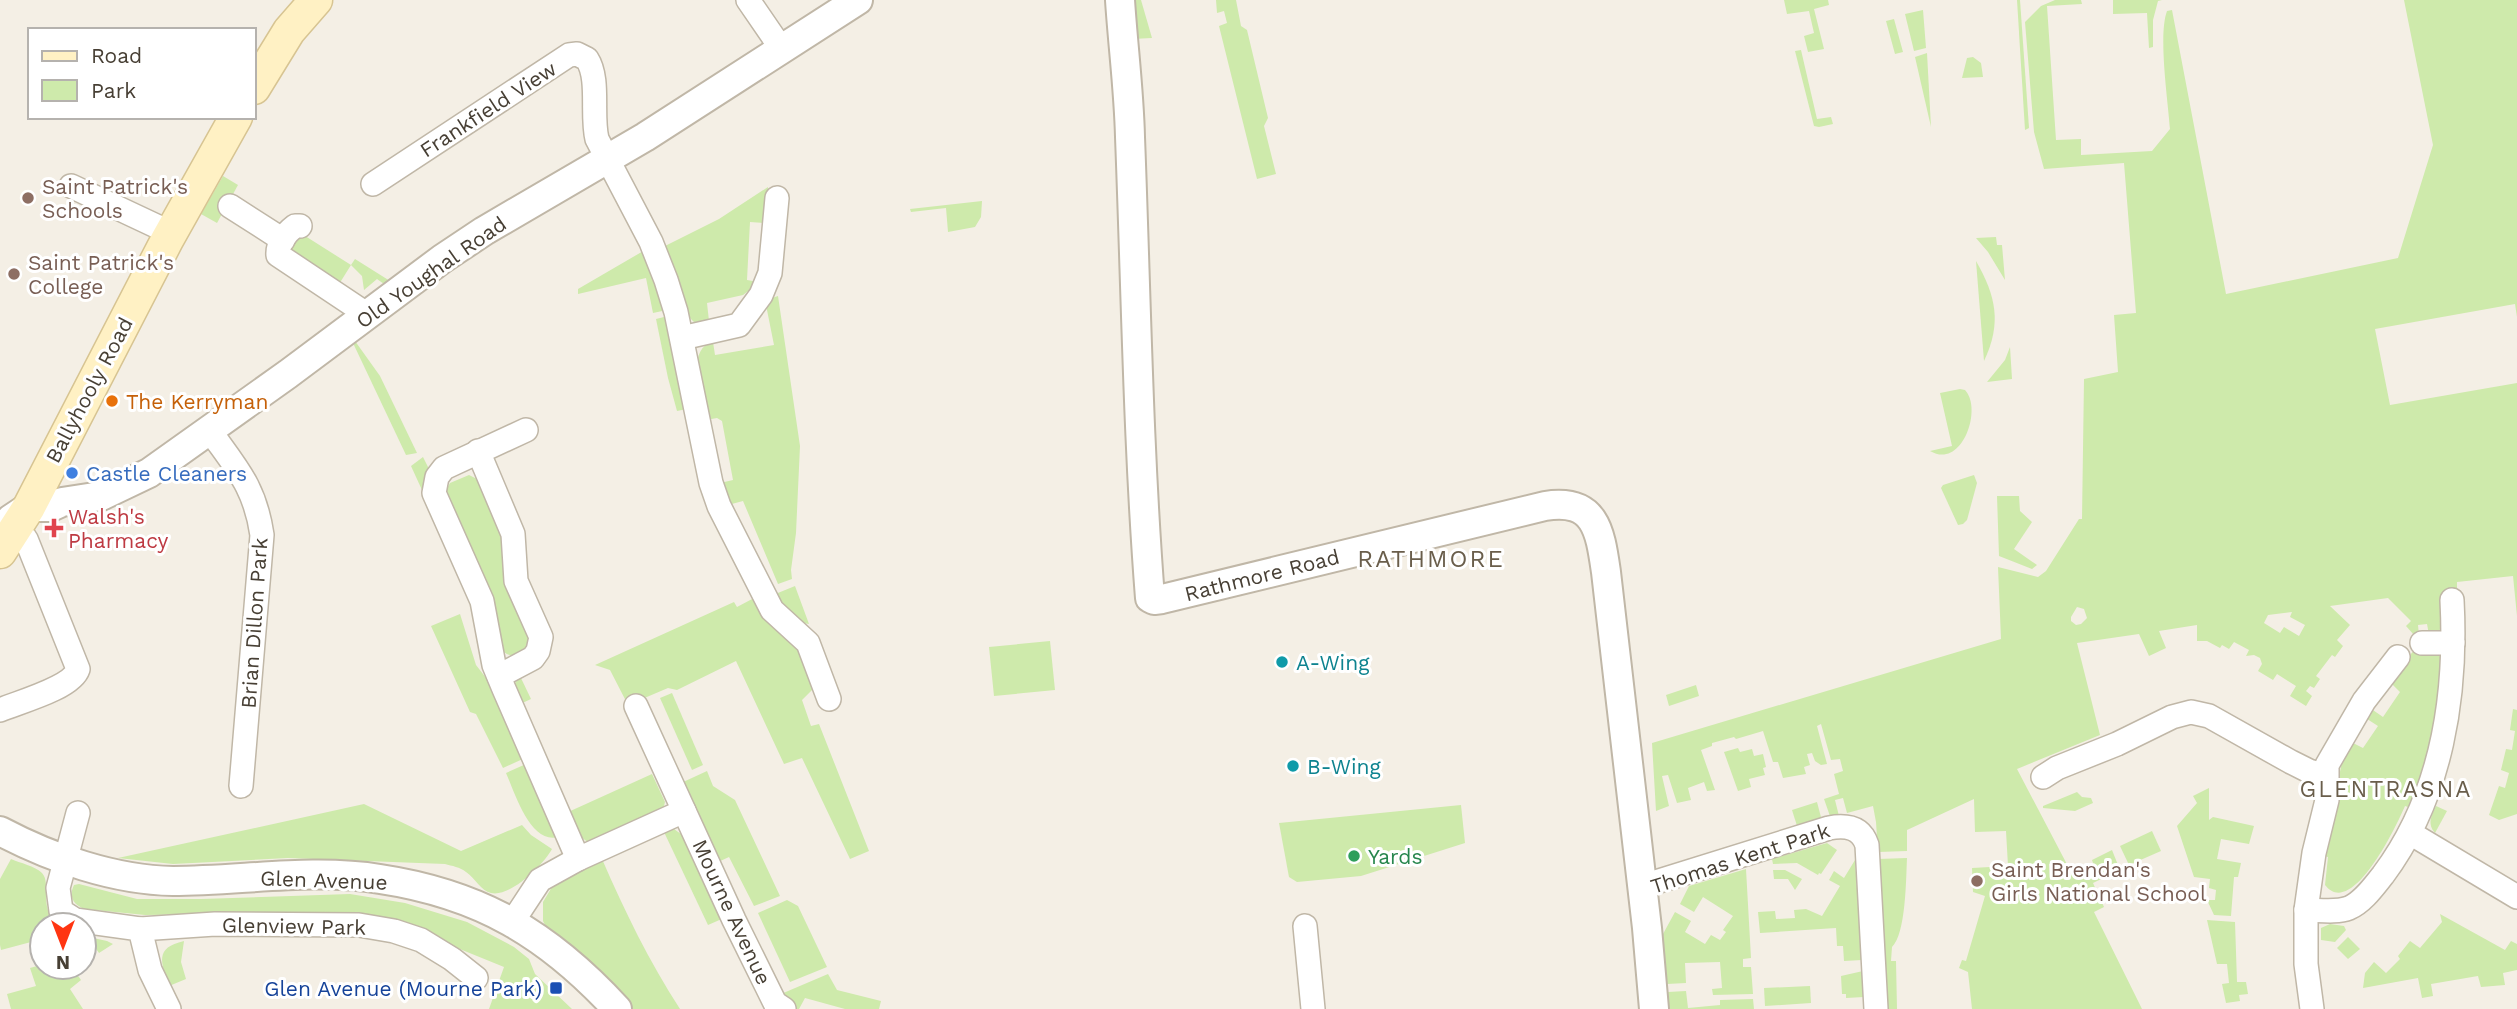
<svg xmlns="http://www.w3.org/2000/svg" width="2517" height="1009" font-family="'Work Sans',sans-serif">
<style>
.green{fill:#ceeaab;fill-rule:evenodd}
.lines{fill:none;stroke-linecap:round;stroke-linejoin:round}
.minor-casing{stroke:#c0b7a7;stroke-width:26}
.tertiary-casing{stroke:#c0b7a7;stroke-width:32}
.secondary-casing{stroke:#d7c492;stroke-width:35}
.minor{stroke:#fff;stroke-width:23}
.tertiary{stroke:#fff;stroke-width:28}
.secondary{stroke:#fff1c4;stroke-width:32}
.education-dot{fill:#8d6e63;stroke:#fff;stroke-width:2.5}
.food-dot{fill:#e8710a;stroke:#fff;stroke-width:2.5}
.shop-dot{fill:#3f7fe0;stroke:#fff;stroke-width:2.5}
.health-dot{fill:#e0444e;stroke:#fff;stroke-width:2.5}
.culture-dot{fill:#0f9aa8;stroke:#fff;stroke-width:2.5}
.leisure-dot{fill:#2e9e5b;stroke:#fff;stroke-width:2.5}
.transit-dot{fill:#1a4fb4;stroke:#fff;stroke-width:2.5}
.labels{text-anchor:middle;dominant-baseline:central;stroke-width:6;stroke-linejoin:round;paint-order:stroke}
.street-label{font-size:21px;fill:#473f34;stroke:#fff}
.education-label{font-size:21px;fill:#785e54;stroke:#fff;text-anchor:start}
.food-label{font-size:21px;fill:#c56008;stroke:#fff;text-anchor:start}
.shop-label{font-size:21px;fill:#366cbe;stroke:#fff;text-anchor:start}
.health-label{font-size:21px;fill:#be3a42;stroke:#fff;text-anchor:start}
.culture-label{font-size:21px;fill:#0d838f;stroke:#fff;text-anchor:start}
.leisure-label{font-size:21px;fill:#27864d;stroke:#fff;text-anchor:start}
.transit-label{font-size:21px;fill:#164399;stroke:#fff;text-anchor:end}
.neighbourhood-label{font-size:23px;letter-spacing:2px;fill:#6a5e4b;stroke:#fff}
.quarter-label{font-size:24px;letter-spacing:2px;fill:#6a5e4b;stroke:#fff}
</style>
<rect width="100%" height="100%" fill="#f4efe5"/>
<g class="green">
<path d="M1128 0H1141L1152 38 1132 39Z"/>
<path d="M1216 0H1236L1241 26 1247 30 1268 118 1264 126 1276 174 1257 179 1219 26 1227 23 1224 11 1217 13Z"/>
<path d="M1784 0H1828L1829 5 1814 9 1824 49 1808 52 1804 36 1814 33 1809 11 1787 14Z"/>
<path d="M2017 0H2020L2029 128 2025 130Z"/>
<path d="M2055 0H2081L2082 4 2047 6 2056 140 2081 139V155L2152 151 2170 129C2168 101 2158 35 2167 11L2172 10 2226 294 2398 258 2433 145 2404 0H2517V317L2515 304 2375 329 2390 405 2517 383V616L2513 576 2457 582V590L2443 592C2445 609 2451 631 2429 635L2427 624 2418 625 2419 635H2414L2406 626 2411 621 2388 598 2330 606 2350 625 2337 640 2343 646 2335 657 2332 655 2316 676 2320 679 2314 688 2310 686 2306 691 2312 696 2306 706 2290 696 2296 686 2277 674 2273 680 2258 671 2262 664 2260 658 2254 655 2246 656 2249 650 2234 642 2229 649 2222 645 2220 648 2207 641H2197V625L2159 631 2166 648 2149 656 2139 634 2077 643 2100 735 2017 769 2071 872 2093 863 2092 860 2112 850 2120 870 2093 883 2104 907 2094 912 2142 1009H1972L1968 972 1959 968 1962 960 1966 961 1985 896 1973 892 1972 868 2008 866 2006 831 1975 832 1974 799 1907 830V851L1878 852 1876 822 1873 806 1847 813 1843 798 1835 800 1839 816 1831 819 1824 799 1839 794 1834 774 1843 771 1840 759 1831 760 1821 724 1817 726 1827 764 1821 765 1815 761 1812 753 1807 754 1810 765 1804 767 1806 774 1783 778 1778 762H1773L1763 731 1736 739 1734 737 1712 743V746L1701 750 1715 790 1707 791 1704 782 1688 788 1691 800 1677 803 1668 775 1662 776 1669 806 1656 811 1652 743 2001 639 1998 567 2038 577 2046 571 2079 519H2082L2084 379 2118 372 2114 315 2136 313 2124 163 2044 169 2034 132 2025 22 2041 6ZM2077 607 2084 609 2087 618 2081 624 2076 625 2071 621V617ZM2292 612 2290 617 2305 625 2299 636 2284 627 2280 633 2264 623 2268 615ZM2061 860 2067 876 2050 880 2049 864Z"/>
<path d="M2113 0H2162L2158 1 2153 20V47L2149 48 2147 13 2113 14Z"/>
<path d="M1923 10 1926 48 1914 51 1905 14Z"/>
<path d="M1894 19 1903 52 1895 54 1886 21Z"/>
<path d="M1801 50 1817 119 1831 117 1833 124 1819 127 1814 126 1795 51Z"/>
<path d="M1927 53 1931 127 1915 57Z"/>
<path d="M1973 57 1981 63 1983 77 1962 78 1967 58Z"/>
<path d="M223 176 238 185 217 223 201 214Z"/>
<path d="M768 187 766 223 750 222 747 280 753 281 752 288 743 295 707 303 709 321 694 322 685 313 663 247 719 219Z"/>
<path d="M982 201 981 217 975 227 948 232 946 208 911 212 910 209Z"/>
<path d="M295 234H302L351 265 355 259 390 281 384 284 377 279 364 290 362 276 351 265 336 289 286 255Z"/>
<path d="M1996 237 1997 245H2002L2005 280 1988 252 1976 238Z"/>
<path d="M645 250 667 310 653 313 646 278 578 294V289Z"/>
<path d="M1976 261C1996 296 2002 323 1984 361Z"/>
<path d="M778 296 800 446 796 533 791 570 792 579 778 584 743 501 728 505 720 483 733 480 722 421 717 418 706 420C702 399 684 349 713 342L715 355 774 345 766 305 769 299Z"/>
<path d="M668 316 687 409 677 411 668 378 656 319Z"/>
<path d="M355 341 380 376 417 453 406 455 353 343Z"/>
<path d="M2010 347 2012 379 1987 382 2005 360Z"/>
<path d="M1960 389 1965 390C1983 409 1962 470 1930 451L1952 446 1940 393Z"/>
<path d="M423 457 429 469 427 501 411 466Z"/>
<path d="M469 475 481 481 508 536 531 632 529 648C518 656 512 659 501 650L445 492 450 483Z"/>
<path d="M1974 475 1977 483 1967 520 1963 524 1958 525 1941 488 1943 485Z"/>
<path d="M1997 496H2019L2020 511 2032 522 2014 549 2037 565 2032 569 1999 556Z"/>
<path d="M795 586 809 624C792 622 783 608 773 595Z"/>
<path d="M754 598 769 624 800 649 813 689 802 700 811 726 819 724 869 851 850 859 802 758 784 764 736 661 677 690 668 688 628 705 610 670 595 665 734 602 737 607Z"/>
<path d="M460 614 476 665 493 687 525 758 503 768 476 714 470 712 431 626Z"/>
<path d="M1050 641 1055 690 994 696 989 647Z"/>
<path d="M2415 649 2439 653 2444 660 2435 736 2411 808 2405 806C2397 825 2352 920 2325 885L2328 857 2323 856 2343 757 2349 741 2363 748 2378 726 2364 717 2370 708 2383 717 2400 692 2389 681Z"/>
<path d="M520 676 531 699 516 706 513 686Z"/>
<path d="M1696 685 1699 696 1669 706 1666 695Z"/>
<path d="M672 693 703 765 692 770 660 698Z"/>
<path d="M2513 709 2517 710V814L2499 820 2489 815 2499 786 2505 788 2509 773 2501 770 2506 749 2512 750 2515 731 2510 730Z"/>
<path d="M1738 748 1740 752 1752 749 1754 756 1763 754 1766 767 1763 768 1765 775 1749 779 1751 787 1738 791 1724 752Z"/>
<path d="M526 764 558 837C530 844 515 793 506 773Z"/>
<path d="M707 771 713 786 735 800 780 896 754 906 729 857 716 863 681 783Z"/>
<path d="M652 774 665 802 663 810 589 843 577 834 566 813Z"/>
<path d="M2209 788V820L2213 817 2254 826 2249 844 2221 839 2217 859 2241 863 2238 877H2234L2231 916 2214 915 2207 900H2215L2216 890 2209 888 2210 879 2194 877 2177 826 2197 803 2193 796Z"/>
<path d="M2077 792 2082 797 2091 798 2093 803 2075 811 2043 808V806Z"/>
<path d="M1817 802 1822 821 1798 829 1792 810Z"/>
<path d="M364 804 461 851 522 825 531 835 552 849C544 864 510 898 491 893 481 891 475 878 466 872 460 867 452 866 445 864L288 858 173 864 118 858Z"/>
<path d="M1461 805 1465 843 1361 876 1297 882 1289 877 1279 823Z"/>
<path d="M2436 806 2447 811 2435 833C2427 824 2431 816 2436 806Z"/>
<path d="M669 829H674L685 837 724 918 708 925 664 832Z"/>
<path d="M2152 831 2161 851 2129 865 2120 846Z"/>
<path d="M1827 843 1837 850 1821 874 1819 873 1818 875 1797 863 1773 864 1772 859Z"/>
<path d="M1907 858C1906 879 1906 934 1892 947L1891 961H1896L1897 1009H1887L1878 859Z"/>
<path d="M11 859C20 863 35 866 42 873 52 884 38 906 57 925H42V967H72L81 980 70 989 83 1009H11L7 994 36 986 30 968 37 966 31 942 1 950 0 945V879Z"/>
<path d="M602 859C625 912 649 961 680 1009H632L581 956 547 929 543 921V902L552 887 570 874Z"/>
<path d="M1855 860 1862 960 1844 961 1843 946H1837L1836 928 1760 933 1758 912 1775 911 1776 919 1795 918 1794 910 1806 909 1822 916 1840 886 1829 880 1834 871 1844 878Z"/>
<path d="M1746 869 1751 958 1743 959V967H1751L1753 994 1713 995 1712 989 1722 988 1720 962 1685 963 1686 983 1667 984 1663 934 1675 912 1691 921 1685 932 1705 944 1711 935 1720 940 1726 932 1723 930 1733 916 1703 897 1694 912 1680 904 1689 886Z"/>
<path d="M1773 870H1785L1802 879 1795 890 1788 879H1774Z"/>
<path d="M79 884 137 899H201L350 894 405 903 467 922 514 947 529 959 535 974 572 1009H489L504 967 413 930 214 914 145 915 85 909C74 905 68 897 74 885Z"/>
<path d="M787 900 798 906 827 967 790 982 758 913Z"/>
<path d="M2440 914 2505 950 2511 941 2517 944V970L2503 973 2505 985 2481 987 2478 976 2431 984 2433 996 2422 998 2418 978 2363 988 2365 973 2374 962 2386 973 2400 959 2398 956 2410 941 2420 948 2442 922Z"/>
<path d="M2207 920 2235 922 2237 982H2246L2248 994 2239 995 2240 1001 2226 1003 2222 984 2229 983 2227 964H2217Z"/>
<path d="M2330 924 2344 926 2346 930 2335 942 2321 940V928Z"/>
<path d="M84 936 107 941 113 944 99 953 94 946 84 952Z"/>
<path d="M2348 937 2360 949 2348 959 2337 948Z"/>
<path d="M184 941 181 962 186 979 169 986C161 962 154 948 184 941Z"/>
<path d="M1863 971 1864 997 1846 998V994H1842L1841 976Z"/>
<path d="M828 974 837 990 881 1001 879 1009H845L805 998 799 1009H795L781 994Z"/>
<path d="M1810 986 1811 1003 1765 1006 1764 988Z"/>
<path d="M1686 991 1688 1008 1720 1005V1000L1753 999 1754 1009H1669L1668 992Z"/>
</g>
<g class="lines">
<defs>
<g id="minor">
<path d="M748 0 781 48"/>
<path d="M373 184 569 55 577 54 587 59C600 79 591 115 597 139L651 242 666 280 676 312 711 483 719 506 772 610 808 643 829 699"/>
<path d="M71 186 171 233"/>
<path d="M230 206 283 240"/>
<path d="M300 226H295C286 233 277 244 278 255L368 315"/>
<path d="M682 338 739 325 761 295 770 273 777 198"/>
<path d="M526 430 444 468 437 477 434 493 482 601 494 665 504 689 578 859"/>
<path d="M210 431C237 469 255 487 262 535L241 786"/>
<path d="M478 451 513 534 516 581 541 637 538 651 533 658 499 676"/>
<path d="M2422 643H2453"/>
<path d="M636 706 734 920 775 1003 784 1009"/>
<path d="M0 710C19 702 72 688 78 669L26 539 13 532"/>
<path d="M2043 777 2057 768 2117 744 2172 717 2191 712 2209 716 2291 762 2309 771 2326 776"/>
<path d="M78 813 58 888 61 911 75 920 140 929 150 970 169 1009"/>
<path d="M2410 833 2517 897"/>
<path d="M1643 886 1829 828C1846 825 1861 827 1867 845L1876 1009"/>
<path d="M2306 910C2319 910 2336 913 2349 908 2363 902 2374 886 2383 875 2442 796 2457 695 2452 600"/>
<path d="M513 921 540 880 578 859 684 811"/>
<path d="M1305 926 1313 1009"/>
<path d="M140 929 215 924 359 925 394 931 421 940 452 959 476 978"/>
<path d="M2312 1009 2306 964V910L2314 853 2327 800V765L2364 701 2398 657"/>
</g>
<g id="tertiary">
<path d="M1120 0C1123 46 1129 92 1130 137 1136 291 1138 444 1150 598L1154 600 1162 599 1545 506C1596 498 1600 531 1606 572L1647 928 1654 1009"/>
<path d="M11 519 29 507H51L62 502 101 496 149 473 288 374 442 259 484 231 645 137 858 0"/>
<path d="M0 831C51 858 114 880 173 881 241 881 312 868 380 879 480 894 548 934 617 1009"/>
</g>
<g id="secondary">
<path d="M254 88 289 31 316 0"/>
<path d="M0 552 29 507 167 240 236 117"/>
</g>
</defs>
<use href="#minor" class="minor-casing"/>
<use href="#tertiary" class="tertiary-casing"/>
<use href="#secondary" class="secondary-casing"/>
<use href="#minor" class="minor"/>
<use href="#tertiary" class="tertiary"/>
<use href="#secondary" class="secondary"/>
</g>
<g class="education-dot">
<circle cx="28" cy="198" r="7"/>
<circle cx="14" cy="274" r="7"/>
<circle cx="1977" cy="881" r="7"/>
</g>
<circle class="food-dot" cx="112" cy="401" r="7"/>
<circle class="shop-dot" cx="72" cy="473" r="7"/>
<path class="health-dot" d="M50.5 517.5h7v7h7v7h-7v7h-7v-7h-7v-7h7z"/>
<g class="culture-dot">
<circle cx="1282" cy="662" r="7"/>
<circle cx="1293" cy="766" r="7"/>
</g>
<circle class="leisure-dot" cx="1354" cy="856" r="7"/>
<rect class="transit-dot" x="549" y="981" width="14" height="14" rx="3.5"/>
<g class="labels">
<g class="street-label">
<text transform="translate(488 109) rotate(-33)">Frankfield View</text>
<text transform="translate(431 272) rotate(-35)">Old Youghal Road</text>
<text transform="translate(89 390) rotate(-62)">Ballyhooly Road</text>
<text transform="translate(1262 575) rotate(-14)">Rathmore Road</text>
<text transform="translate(254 623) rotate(-86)">Brian Dillon Park</text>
<text transform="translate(1740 858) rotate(-18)">Thomas Kent Park</text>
<text transform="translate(324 880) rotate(2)">Glen Avenue</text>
<text transform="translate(732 912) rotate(65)">Mourne Avenue</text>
<text transform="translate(294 926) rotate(1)">Glenview Park</text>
</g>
<g class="education-label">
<text x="42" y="186">Saint Patrick's<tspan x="42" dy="24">Schools</tspan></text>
<text x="28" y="262">Saint Patrick's<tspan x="28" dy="24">College</tspan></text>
<text x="1991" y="869">Saint Brendan's<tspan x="1991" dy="24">Girls National School</tspan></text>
</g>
<g class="food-label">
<text x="126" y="401">The Kerryman</text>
</g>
<g class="shop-label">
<text x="86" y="473">Castle Cleaners</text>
</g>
<g class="health-label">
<text x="68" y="516">Walsh's<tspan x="68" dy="24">Pharmacy</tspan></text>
</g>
<g class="culture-label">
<text x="1296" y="662">A-Wing</text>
<text x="1307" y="766">B-Wing</text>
</g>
<g class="leisure-label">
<text x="1368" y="856">Yards</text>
</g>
<g class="transit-label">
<text x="542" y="988">Glen Avenue (Mourne Park)</text>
</g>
<g class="neighbourhood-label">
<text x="2386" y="789">GLENTRASNA</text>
</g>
<g class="quarter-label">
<text x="1431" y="559">RATHMORE</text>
</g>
</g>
<rect x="28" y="28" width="228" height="91" fill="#ffffff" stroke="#b5b2ae" stroke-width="2"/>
<rect x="42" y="51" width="35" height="10" fill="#fff1c4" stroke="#b5b2ae" stroke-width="2"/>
<text x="91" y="63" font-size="21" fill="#473f34">Road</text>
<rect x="42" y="80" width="35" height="21" fill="#ceeaab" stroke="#b5b2ae" stroke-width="2"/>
<text x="91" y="98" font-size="21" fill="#473f34">Park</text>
<g transform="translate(63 946) rotate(180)"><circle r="33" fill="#ffffff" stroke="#b5b2ae" stroke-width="2"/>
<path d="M0-5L12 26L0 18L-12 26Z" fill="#ff3511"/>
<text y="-10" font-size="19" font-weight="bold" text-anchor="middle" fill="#473f34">N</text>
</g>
</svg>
